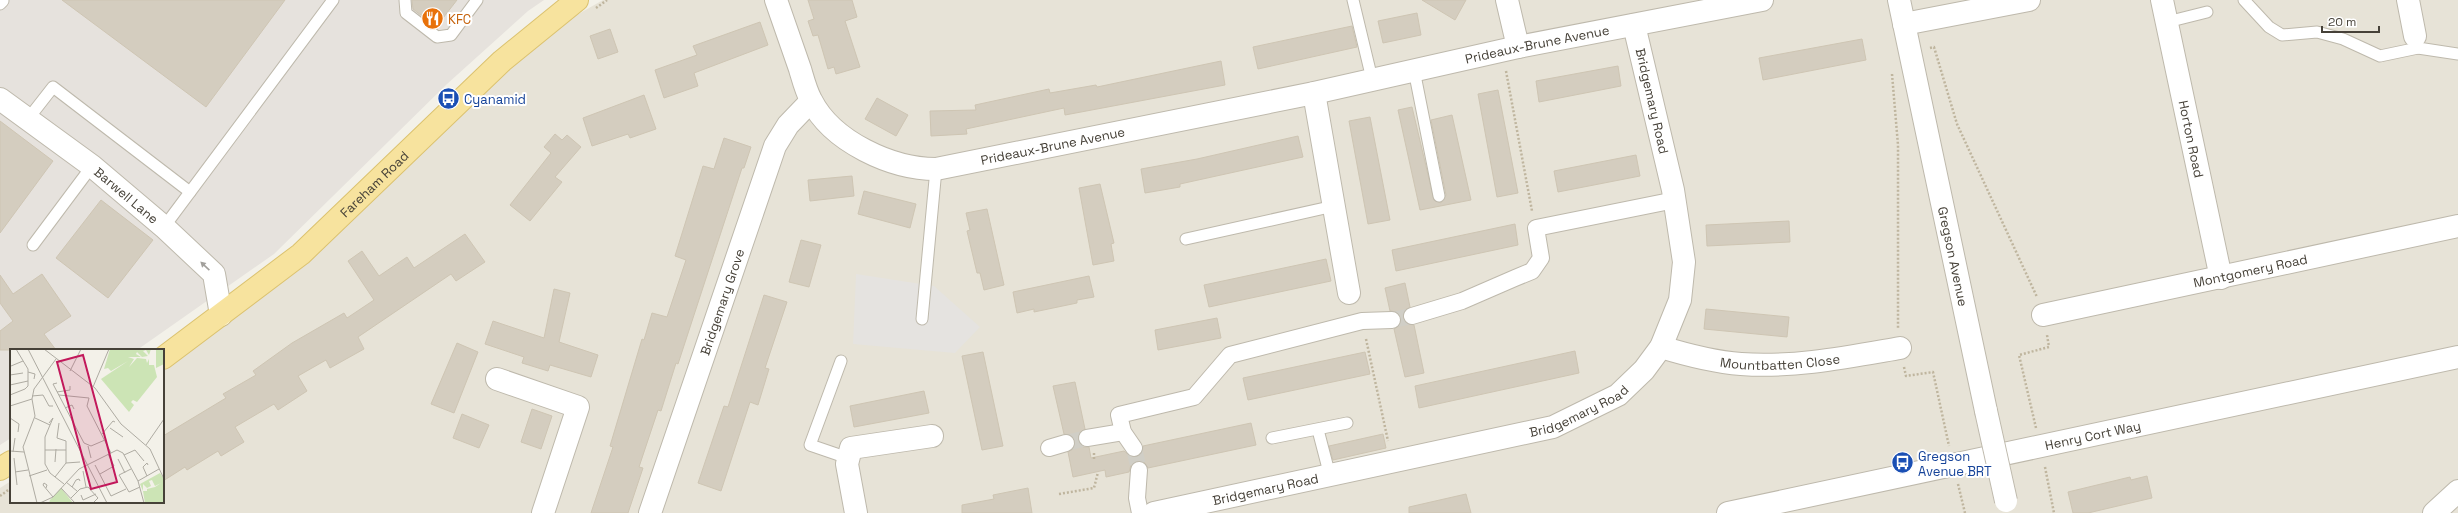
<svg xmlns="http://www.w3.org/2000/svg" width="2458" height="513" font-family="'Space Grotesk',sans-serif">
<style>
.residential{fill:#e7e3d7}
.industrial{fill:#e6e2dd}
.parking{fill:#e5e3e0}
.building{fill:#d4cdbf;stroke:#cec5b3}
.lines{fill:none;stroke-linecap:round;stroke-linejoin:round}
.pedestrian-tunnel{stroke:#d0cec6;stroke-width:16;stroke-dasharray:16 8;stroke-linecap:butt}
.service-casing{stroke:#beb9ac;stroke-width:13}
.pedestrian-casing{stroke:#beb9ac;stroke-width:18}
.minor-casing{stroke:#beb9ac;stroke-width:24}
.primary-casing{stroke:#dbc26f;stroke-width:24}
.path{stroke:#bfb59e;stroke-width:2.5;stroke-dasharray:2 2;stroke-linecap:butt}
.service{stroke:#fff;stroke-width:11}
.pedestrian{stroke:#fff;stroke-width:16}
.minor{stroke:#fff;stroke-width:22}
.primary{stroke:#f7e39e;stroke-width:22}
.minor-bridge-casing{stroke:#beb9ac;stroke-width:24;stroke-linecap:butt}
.minor-bridge{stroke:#fff;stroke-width:22}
.oneway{fill:#a2a09c}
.labels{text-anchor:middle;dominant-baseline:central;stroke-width:4;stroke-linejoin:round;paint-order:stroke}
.food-label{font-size:13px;fill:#c56008;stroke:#fff;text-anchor:start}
.street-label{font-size:13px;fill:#464138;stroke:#fff}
.transit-label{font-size:13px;fill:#164399;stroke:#fff;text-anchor:start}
.inset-road{fill:none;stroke:#aeaba2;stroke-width:1}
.view{fill:#c2185b;fill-opacity:0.15;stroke:#c2185b;stroke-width:2}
.inset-edge{fill:none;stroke:#464138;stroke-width:2}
</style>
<rect width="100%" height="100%" fill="#f3f1e9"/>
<path class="residential" d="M603 0H2458V513H0V488L11 481V502H163V370L298 271 547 32Z"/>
<path class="industrial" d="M0 0H544L528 11 447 84 274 254 137 350H11V438L0 445Z"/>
<path class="parking" d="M856 274 934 286 980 327 955 353 853 344Z"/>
<g class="building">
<path d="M62 0H285L206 107Z"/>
<path d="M412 0H457L436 27 413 9Z"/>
<path d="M808 0H852L857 17 845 21 860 67 836 74 834 67 828 69 818 35 813 36 808 21 814 19Z"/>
<path d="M1422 0H1466L1455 20Z"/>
<path d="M1417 13 1421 35 1383 43 1378 21Z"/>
<path d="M760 22 768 45 694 73 698 86 664 98 655 70 697 55 693 46Z"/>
<path d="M1352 26 1357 47 1258 69 1253 47Z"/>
<path d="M610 29 618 52 598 59 590 36Z"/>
<path d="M1862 39 1866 60 1763 80 1759 58Z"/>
<path d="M1221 61 1225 85 1065 115 1064 108 966 129 967 134 931 136 930 111 976 110 975 105 1049 89 1050 93 1096 85 1097 87Z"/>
<path d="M1618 66 1621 86 1539 102 1536 81Z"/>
<path d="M1498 90 1518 193 1497 197 1478 94Z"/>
<path d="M644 95 656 129 630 138 628 134 592 146 583 118Z"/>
<path d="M877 98 908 115 896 136 865 119Z"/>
<path d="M1412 107 1434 200 1441 203 1446 195 1431 120 1452 115 1471 200 1420 210 1398 110Z"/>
<path d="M1370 117 1390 220 1368 224 1349 121Z"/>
<path d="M0 121 53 161 0 233Z"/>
<path d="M555 134 562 140 567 135 581 147 555 177 562 182 530 221 510 205 551 153 544 147Z"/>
<path d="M1298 136 1303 157 1180 184V187L1145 193 1141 169 1197 159Z"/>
<path d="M724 138 751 147 744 168H742L678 364 676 363 661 411 658 410 639 467 643 468 628 513H591L613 447 610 446 642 339 644 340 652 313 667 317 686 260 675 256 703 166 714 169Z"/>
<path d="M1636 155 1640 176 1558 192 1554 171Z"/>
<path d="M852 176 854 196 810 201 808 180Z"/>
<path d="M1100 184 1114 243 1111 244 1114 261 1093 265 1079 188Z"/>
<path d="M864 191 916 204 910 228 858 214Z"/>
<path d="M101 200 153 240 108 298 56 258Z"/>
<path d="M987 209 1004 285 984 290 980 273H977L967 231 970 230 966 213Z"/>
<path d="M1789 221 1790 242 1707 246 1706 225Z"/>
<path d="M1515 224 1518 245 1396 271 1392 250Z"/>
<path d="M465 234 485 262 456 281 451 274 358 337 364 349 330 368 326 360 298 376 307 391 278 410 274 404 235 427 244 442 221 456 218 451 187 470 185 467 163 481V436L226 398 223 394 256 375 253 371 292 343 344 313 347 318 374 300 348 261 362 251 379 276 407 257 414 268Z"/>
<path d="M801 240 821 245 809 287 789 282Z"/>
<path d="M1326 259 1331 281 1209 307 1204 285Z"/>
<path d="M42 274 71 316 44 334 56 350H0V331L13 321 0 303V275L13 294Z"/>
<path d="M1089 276 1094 297 1077 300V303L1034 312V309L1017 313 1013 292Z"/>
<path d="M1405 283 1410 307 1405 310 1403 318 1406 323 1414 325 1424 373 1405 377 1394 329 1400 325 1401 319 1397 312 1390 311 1385 288Z"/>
<path d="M554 289 570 293 559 342 598 355 591 377 550 365 548 371 522 363 524 357 485 344 493 321 544 338Z"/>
<path d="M764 295 787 302 765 368 769 369 758 405 750 402 721 491 698 483 724 406 728 407Z"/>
<path d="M1706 309 1789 317 1787 337 1704 329Z"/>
<path d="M1217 318 1221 338 1158 350 1155 330Z"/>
<path d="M457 343 478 352 454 413 431 404Z"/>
<path d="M1575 351 1579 373 1419 408 1415 386Z"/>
<path d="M983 352 1003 446 982 450 962 356Z"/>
<path d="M1365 352 1370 374 1248 400 1243 378Z"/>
<path d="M1075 382 1085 429 1078 434V440L1083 447H1089L1091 458 1124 451 1130 456 1135 457 1142 452 1143 446 1251 423 1256 445 1148 468 1144 462 1135 461 1131 465 1129 472 1106 477 1105 470 1073 477 1068 452 1073 449 1075 441 1072 436 1064 434 1053 386Z"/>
<path d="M924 391 929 413 854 427 850 406Z"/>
<path d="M532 409 552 416 541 449 521 442Z"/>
<path d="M462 414 489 425 479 448 453 438Z"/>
<path d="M1383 434 1386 448 1333 460 1329 446Z"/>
<path d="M2147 476 2152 498 2088 513H2073L2068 492 2130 477 2131 480Z"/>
<path d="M1028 488 1032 513H962V505L994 499 993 495Z"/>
<path d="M1466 494 1471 513H1409V507Z"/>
</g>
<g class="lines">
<g class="pedestrian-tunnel">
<path d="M1392 320 1412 316"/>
<path d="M1066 443 1087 438"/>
<path d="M1134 448 1139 470"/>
</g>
<defs>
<g id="service">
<path d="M405 0 406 13 437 37 451 35 477 0"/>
<path d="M1353 0 1372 79"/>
<path d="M2244 0 2269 27 2282 35 2317 32 2343 39 2380 56 2418 48"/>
<path d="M0 4 3 1"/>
<path d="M2167 22 2207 12"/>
<path d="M2416 42 2418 48 2458 54"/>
<path d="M1414 70 1439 196"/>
<path d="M28 119 53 87 190 192"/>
<path d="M164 227 333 0"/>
<path d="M1186 239 1334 206"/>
<path d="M33 245 92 166"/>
<path d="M922 319 936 169"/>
<path d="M841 361 810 445 848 458"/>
<path d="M1318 430 1330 476"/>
<path d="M1272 438 1347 423"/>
</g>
<g id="pedestrian">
<path d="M1412 316 1462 301 1515 278 1532 271 1541 258 1536 228 1675 200"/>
<path d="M1087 438 1123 432"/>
<path d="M1049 448 1066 443"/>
<path d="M1134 448 1123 432 1119 415 1194 397 1230 355 1362 321 1392 320"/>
<path d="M1139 470 1137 498 1140 513"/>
</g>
<g id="minor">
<path id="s1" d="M776 0C784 23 792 46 800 69 803 79 806 91 811 100 832 142 892 169 936 169L1314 93 1518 47 1762 0"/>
<path d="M1507 0 1518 47"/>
<path id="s2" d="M1899 0 1986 411"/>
<path id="s3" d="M2162 0 2221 278"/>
<path d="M2408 0 2415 36"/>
<path d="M1904 24 2029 0"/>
<path d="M1314 93 1349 293"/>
<path id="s4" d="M0 99 92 166 164 227 214 274 221 315"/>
<path id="s5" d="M2043 315 2458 226"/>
<path id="s6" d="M1661 347C1687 355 1714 362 1741 364 1794 368 1848 357 1900 348"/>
<path d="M497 379 578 407 543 513"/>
<path id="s7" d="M650 513 775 146 788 125 811 101"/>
<path d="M856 513 847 464 851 448 932 436"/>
<path id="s8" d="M1154 513 1553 427 1618 395 1644 370 1661 347 1680 300 1684 262 1673 190 1634 25"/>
<path id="s9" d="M1728 513 2458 357"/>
<path d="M2434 513 2458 491"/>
</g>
<g id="primary">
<path id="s10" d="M163 358 301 254 502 61 577 0"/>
<path d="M0 469 11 462"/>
</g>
</defs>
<use href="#service" class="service-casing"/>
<use href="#pedestrian" class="pedestrian-casing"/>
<use href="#minor" class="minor-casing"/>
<use href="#primary" class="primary-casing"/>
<g class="path">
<path d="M596 8 607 0"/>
<path d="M1930 48 1934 47 1957 124 2037 297"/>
<path d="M1506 71 1532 211"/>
<path d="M1892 74 1898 145V328"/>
<path d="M1366 339 1388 441"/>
<path d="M1904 367 1906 376 1933 372 1949 446"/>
<path d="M2036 428 2019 355 2049 347 2047 335"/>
<path d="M1094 453V459"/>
<path d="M2045 467 2054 513"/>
<path d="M1958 484 1965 513"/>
<path d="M1059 494 1094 488 1098 472"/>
<path d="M0 496 11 488"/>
</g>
<use href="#service" class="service"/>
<use href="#pedestrian" class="pedestrian"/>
<use href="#minor" class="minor"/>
<use href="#primary" class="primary"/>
<defs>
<path id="minor-bridge" d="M1986 411 2006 501"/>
</defs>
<use href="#minor-bridge" class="minor-bridge-casing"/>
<use href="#minor-bridge" class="minor-bridge"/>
</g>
<defs><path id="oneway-solid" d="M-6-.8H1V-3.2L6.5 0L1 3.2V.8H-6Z"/></defs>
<use class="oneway" href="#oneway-solid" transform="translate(205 266) rotate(-137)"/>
<defs>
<symbol id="restaurant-disc" viewBox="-11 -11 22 22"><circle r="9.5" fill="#e8710a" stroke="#fff"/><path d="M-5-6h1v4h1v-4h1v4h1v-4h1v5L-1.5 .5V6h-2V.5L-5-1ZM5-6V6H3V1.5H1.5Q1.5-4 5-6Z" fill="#fff"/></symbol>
<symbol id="bus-disc" viewBox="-11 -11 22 22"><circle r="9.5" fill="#1a4fb4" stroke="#fff"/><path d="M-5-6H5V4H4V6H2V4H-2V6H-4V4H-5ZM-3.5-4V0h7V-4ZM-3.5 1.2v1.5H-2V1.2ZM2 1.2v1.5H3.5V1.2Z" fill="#fff"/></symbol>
</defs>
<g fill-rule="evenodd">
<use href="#restaurant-disc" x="420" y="6" width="25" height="25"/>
<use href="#bus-disc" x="436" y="86" width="25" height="25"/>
<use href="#bus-disc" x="1890" y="450" width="25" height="25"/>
</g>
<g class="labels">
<g class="food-label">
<text x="448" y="19">KFC</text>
</g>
<g class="street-label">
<text stroke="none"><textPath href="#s1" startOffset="869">Prideaux-Brune Avenue</textPath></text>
<text transform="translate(1652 101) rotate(77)">Bridgemary Road</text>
<text stroke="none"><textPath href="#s3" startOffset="142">Horton Road</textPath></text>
<text stroke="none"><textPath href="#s1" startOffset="374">Prideaux-Brune Avenue</textPath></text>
<text stroke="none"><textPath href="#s10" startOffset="274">Fareham Road</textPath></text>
<text stroke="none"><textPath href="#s4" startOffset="159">Barwell Lane</textPath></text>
<text stroke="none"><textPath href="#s2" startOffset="262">Gregson Avenue</textPath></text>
<text stroke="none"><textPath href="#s5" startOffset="212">Montgomery Road</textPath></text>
<text stroke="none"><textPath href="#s7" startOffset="223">Bridgemary Grove</textPath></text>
<text stroke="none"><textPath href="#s6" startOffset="121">Mountbatten Close</textPath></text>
<text stroke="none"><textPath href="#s8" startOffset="438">Bridgemary Road</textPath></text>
<text stroke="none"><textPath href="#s9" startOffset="373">Henry Cort Way</textPath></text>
<text stroke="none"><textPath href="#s8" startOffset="114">Bridgemary Road</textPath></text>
</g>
<g class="transit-label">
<text x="464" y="99">Cyanamid</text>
<text x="1918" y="456">Gregson<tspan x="1918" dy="15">Avenue BRT</tspan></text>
</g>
</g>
<g transform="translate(10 349)">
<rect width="154" height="154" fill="#f3f1e9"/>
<path d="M100 0H141L139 6 136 1 133 2 138 7 132 8 127 3 126 5 131 8H118L124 10 119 18 127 9 136 10 137 14 139 10V16H144L147 28 127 53 123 51 121 53 124 56 119 63 91 30 118 12 101 22 98 19 94 20ZM146 0H154V15L146 19ZM150 124 154 130V151L152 154H135L133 142H137V140L145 138 151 134 145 137 142 131 139 132 141 137 137 139 133 135V142L130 135ZM51 139 63 154H39L40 151Z" fill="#cce4b5"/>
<path class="inset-road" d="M18 0 97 154M34 0 85 39 111 75 140 100 154 130M1 17 13 12M60 22 71 0M18 23 25 25 24 30M0 26 13 24M47 34 43 35 74 94 81 97 95 91M0 36 18 32M83 38 99 0M47 43 60 41V37M0 46 15 40 18 37V20L6 0M49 46 79 49M22 47 33 46 39 57H43M79 49 77 57 101 104M0 57 22 50M55 59 62 56 64 60M0 69 9 75 8 83M25 69 40 76 35 88V115L40 124 54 135M39 74 43 69 40 76M100 79 113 88M92 85 103 72 105 73M136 96 154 70M78 97 81 109M35 101H56M0 102 14 103M3 103 5 89M114 106 125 101 134 112M4 109 7 136M108 110 115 124M45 113 46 100M56 114 70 113M85 116 101 147 116 140M121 120 109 126 119 143 130 138M73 122 76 138M5 123 18 121M90 125 104 117 98 105M19 127 37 121M137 127 133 118 137 114 138 116M45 128 56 114V92L47 89 49 74M128 132 149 120M56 133 67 142M62 138 66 131 69 130 70 132M36 139 37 136 34 134 33 136 43 148M51 139 65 154M71 146 73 151 86 145M61 149 70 140 78 138 88 149 83 154M27 154 13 98 25 67 22 50 24 40 46 10M30 154 43 148 69 120 107 101 113 104 128 132 134 154"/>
<path class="view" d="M73 6 107 133 81 140 47 13Z"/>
<rect width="154" height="154" class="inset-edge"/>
</g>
<path d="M2322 26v6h57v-6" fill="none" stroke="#464138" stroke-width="2"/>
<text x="2328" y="26" font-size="12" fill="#464138" stroke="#ffffff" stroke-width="3" paint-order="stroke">20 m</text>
</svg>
